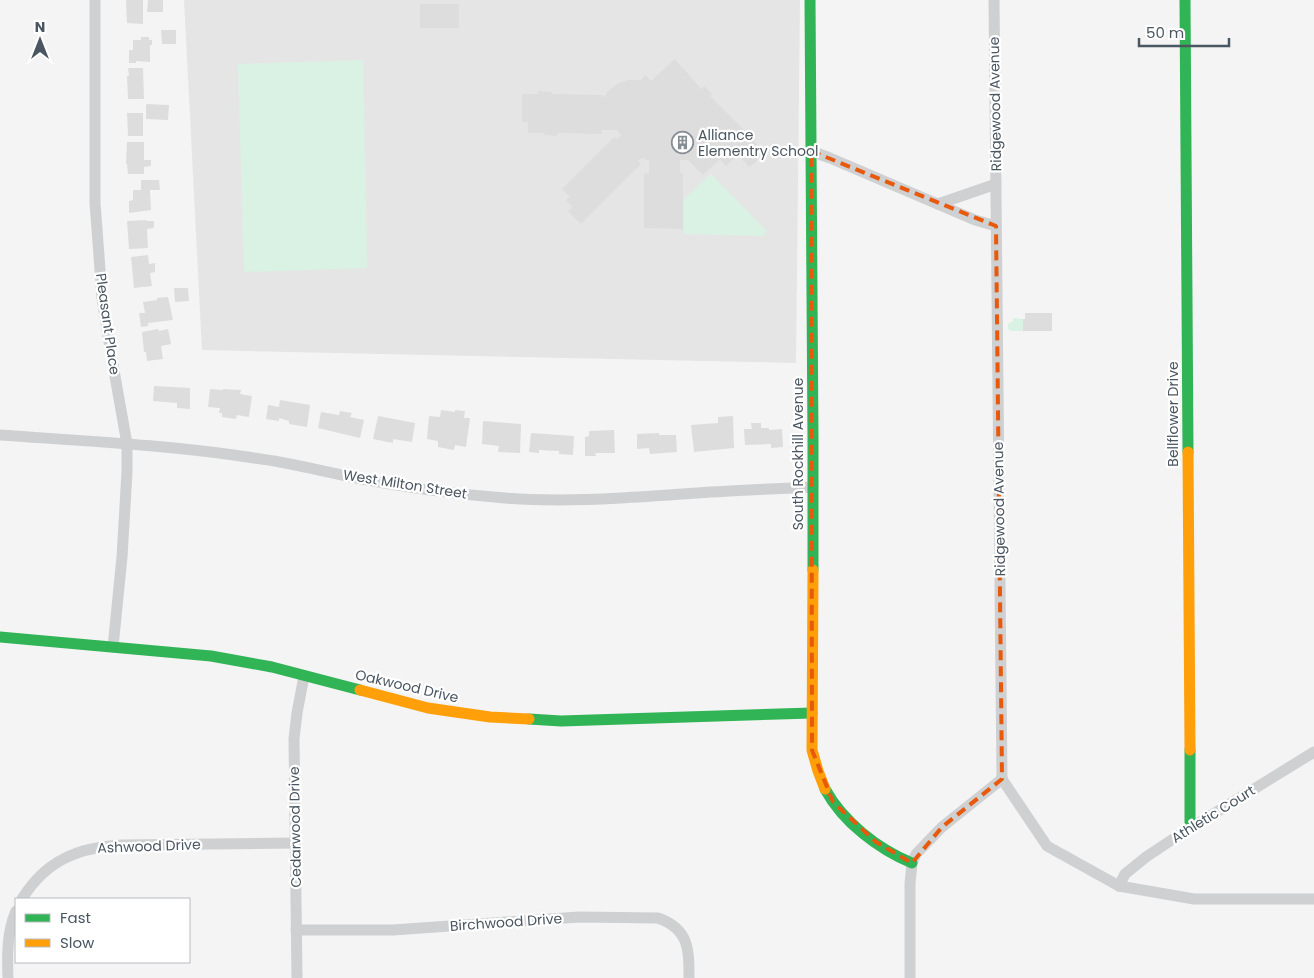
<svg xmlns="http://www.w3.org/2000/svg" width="1314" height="978" font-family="Poppins,sans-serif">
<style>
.education{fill:#e6e5e6}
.green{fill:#d9f2e3}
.building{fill:#ddddde}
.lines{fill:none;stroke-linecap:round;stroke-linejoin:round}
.street{stroke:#ced0d2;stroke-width:11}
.fast{stroke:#30b455;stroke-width:11}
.slow{stroke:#ff9f0a;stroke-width:11}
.marked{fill:none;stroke:#e8590c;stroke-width:4;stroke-dasharray:10 6;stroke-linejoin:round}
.labels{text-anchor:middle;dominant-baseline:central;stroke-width:4.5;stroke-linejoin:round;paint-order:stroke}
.street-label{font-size:14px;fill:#4a5661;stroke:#fff}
.poi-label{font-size:14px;fill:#4a5661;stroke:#fff;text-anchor:start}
</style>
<rect width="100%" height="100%" fill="#f4f4f4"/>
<path class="education" d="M184 0H800L796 363 202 350Z"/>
<g class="green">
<path d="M363 60 367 268 244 272 238 64Z"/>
<path d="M711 174 767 231 763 236 684 234V199Z"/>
<path d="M1013 318 1023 319V331H1011L1008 329V324L1013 321Z"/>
</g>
<g class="building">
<path d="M126 0H143V24L127 23Z"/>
<path d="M148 0H163V12H147Z"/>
<rect x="420" y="4" width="39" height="24"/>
<path d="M161 30H176V44H162Z"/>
<path d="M141 37H149V40H152V45H150V62L136 61V63H129V50H133V40H141Z"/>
<path d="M675 59 701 89 704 86 712 94 710 96 753 139 758 147 759 155 756 162 749 167 738 155 726 166 720 159 703 175 688 160H680V173H683V229L644 228V173H649V160H646L642 158 638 161 641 164 581 224 568 211 572 207 566 200 570 197 562 189 614 137 617 139 622 135 618 132V130H602V134L557 133V136L544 135V133H528V122H522V94H538V91L552 92V94L603 95V97L605 96 608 91 619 83 628 80H641L645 75 651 81Z"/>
<path d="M128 68H143L144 99H128L127 76H129Z"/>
<path d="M146 104 169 105 168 120 146 119Z"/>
<path d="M127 113H143V136H128Z"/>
<path d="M127 142H144V160H151V166L144 167V174H128L127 164H126Z"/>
<path d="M141 180H159L160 190H150L151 210 129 213V201L133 200V190H141Z"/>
<path d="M146 220V221H154V228L147 229 148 248 129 249 127 221Z"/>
<path d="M148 255 149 264 155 263V272L150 273 152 286 134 288 131 257Z"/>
<path d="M174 288H188L189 301 175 302Z"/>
<path d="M168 297 173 320 148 323V326L141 327 139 313H145L143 302 157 300V298Z"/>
<path d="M1025 313H1052V331H1023V319H1025Z"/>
<path d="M158 329 159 331 168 329 171 344 161 346 163 359 147 361 146 352H144L142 332Z"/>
<path d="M154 386 190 388V409L177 408V403L153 401Z"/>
<path d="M210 389 223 390V389L241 390 240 394 252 396 249 417 237 415 236 419 222 417V413H219L220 408 208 407Z"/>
<path d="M280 400 310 405 307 427 289 424V421L279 418V421L266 419 268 405 279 407Z"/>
<path d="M441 410 455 412V410L465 411 464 418H470L466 447 455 445 454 450 438 447V441L427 439 429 416 440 417Z"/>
<path d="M340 411 352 413 350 417 364 420 360 438 318 428 321 412 339 415Z"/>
<path d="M378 416 415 423 412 442 393 439V443L373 439Z"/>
<path d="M733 416 734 448 694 452 691 425 718 423V417Z"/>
<path d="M483 421 521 424 520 453 498 452 499 446 482 444Z"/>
<path d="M751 423H761V428H769V430L782 429 783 447 771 448V444L745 445 744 429H752Z"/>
<path d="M614 430 615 453H595L596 456H585V437L589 436V431Z"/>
<path d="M531 433 574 436 573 455 559 454V451L539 450V453L529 452Z"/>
<path d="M659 433V435H676L677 452 650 454 649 448 637 449V434Z"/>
</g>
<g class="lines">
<g class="street">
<path d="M95 0V203L99 256 102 298 109 342 127 444V472L122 557 113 647"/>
<path d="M994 0 1002 779"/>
<path d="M811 151 830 158 975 220 996 226"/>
<path d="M938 204 996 184"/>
<path d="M0 435C85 441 170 445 254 458 286 462 318 470 350 477 401 487 453 494 505 498 569 503 634 497 698 493 736 490 774 489 813 487"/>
<path d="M1002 779 1047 846 1119 886 1194 899H1314"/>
<path d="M1119 886 1125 874 1146 857 1176 837 1314 752"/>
<path d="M22 899C46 860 79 847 123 845L295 843"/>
<path d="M296 930H393L579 917 658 918C689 929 689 949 689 978"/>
<path d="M8 978C7 955 7 932 16 911"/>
<path d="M297 978 294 739 297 713 304 676"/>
<path d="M910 978V884L912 863 916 854 942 827 1002 779"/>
</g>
<g class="fast">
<path d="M810 0 813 440V570"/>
<path d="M1185 0 1188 452"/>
<path d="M0 637 211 656 272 667 360 690"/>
<path d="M529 719 561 721 812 713"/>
<path d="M1190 750V828"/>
<path d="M825 789C843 822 878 849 912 863"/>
</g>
<g class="slow">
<path d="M1188 452 1190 750"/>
<path d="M813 570 812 750 818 771 825 789"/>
<path d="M360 690 428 708 490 717 529 719"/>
</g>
</g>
<path class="marked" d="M811 151 996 226 1002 779 942 827 912 863 876 842 833 802 812 750Z"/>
<defs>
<symbol id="building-ring" viewBox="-11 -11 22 22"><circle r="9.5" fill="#fff" stroke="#868d94" stroke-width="1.5"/><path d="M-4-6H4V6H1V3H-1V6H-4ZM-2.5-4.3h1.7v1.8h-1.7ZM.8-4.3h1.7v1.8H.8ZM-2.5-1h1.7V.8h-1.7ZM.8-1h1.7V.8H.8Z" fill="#868d94"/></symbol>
</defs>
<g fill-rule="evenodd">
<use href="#building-ring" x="670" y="130" width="25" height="25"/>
</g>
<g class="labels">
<g class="street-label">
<text transform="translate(995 104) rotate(-91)">Ridgewood Avenue</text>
<text transform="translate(108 324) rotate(82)">Pleasant Place</text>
<text transform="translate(1173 414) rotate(-90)">Bellflower Drive</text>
<text transform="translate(798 454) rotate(-90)">South Rockhill Avenue</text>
<text transform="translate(405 484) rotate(9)">West Milton Street</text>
<text transform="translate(999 509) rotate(-91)">Ridgewood Avenue</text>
<text transform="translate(407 686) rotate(13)">Oakwood Drive</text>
<text transform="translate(1213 814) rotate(-32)">Athletic Court</text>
<text transform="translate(295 827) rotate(-91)">Cedarwood Drive</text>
<text transform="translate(149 846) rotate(-2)">Ashwood Drive</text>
<text transform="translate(506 922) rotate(-4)">Birchwood Drive</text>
</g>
<g class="poi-label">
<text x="698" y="135">Alliance<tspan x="698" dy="16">Elementry School</tspan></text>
</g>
</g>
<rect x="15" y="898" width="175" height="65" fill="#ffffff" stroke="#b7bbc0"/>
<rect x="25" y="914" width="25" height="8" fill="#30b455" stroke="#b7bbc0"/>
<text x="60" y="923" font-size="15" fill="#4a5661">Fast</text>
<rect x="25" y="939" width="25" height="8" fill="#ff9f0a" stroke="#b7bbc0"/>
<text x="60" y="948" font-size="15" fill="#4a5661">Slow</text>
<g transform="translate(40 40)" stroke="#ffffff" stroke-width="4" paint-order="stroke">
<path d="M0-4L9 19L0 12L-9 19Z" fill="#4a5661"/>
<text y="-8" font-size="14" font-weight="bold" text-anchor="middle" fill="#4a5661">N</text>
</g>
<path d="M1139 38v8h90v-8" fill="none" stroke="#4a5661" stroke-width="2.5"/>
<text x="1146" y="38" font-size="15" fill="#4a5661" stroke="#ffffff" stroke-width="4" paint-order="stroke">50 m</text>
</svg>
